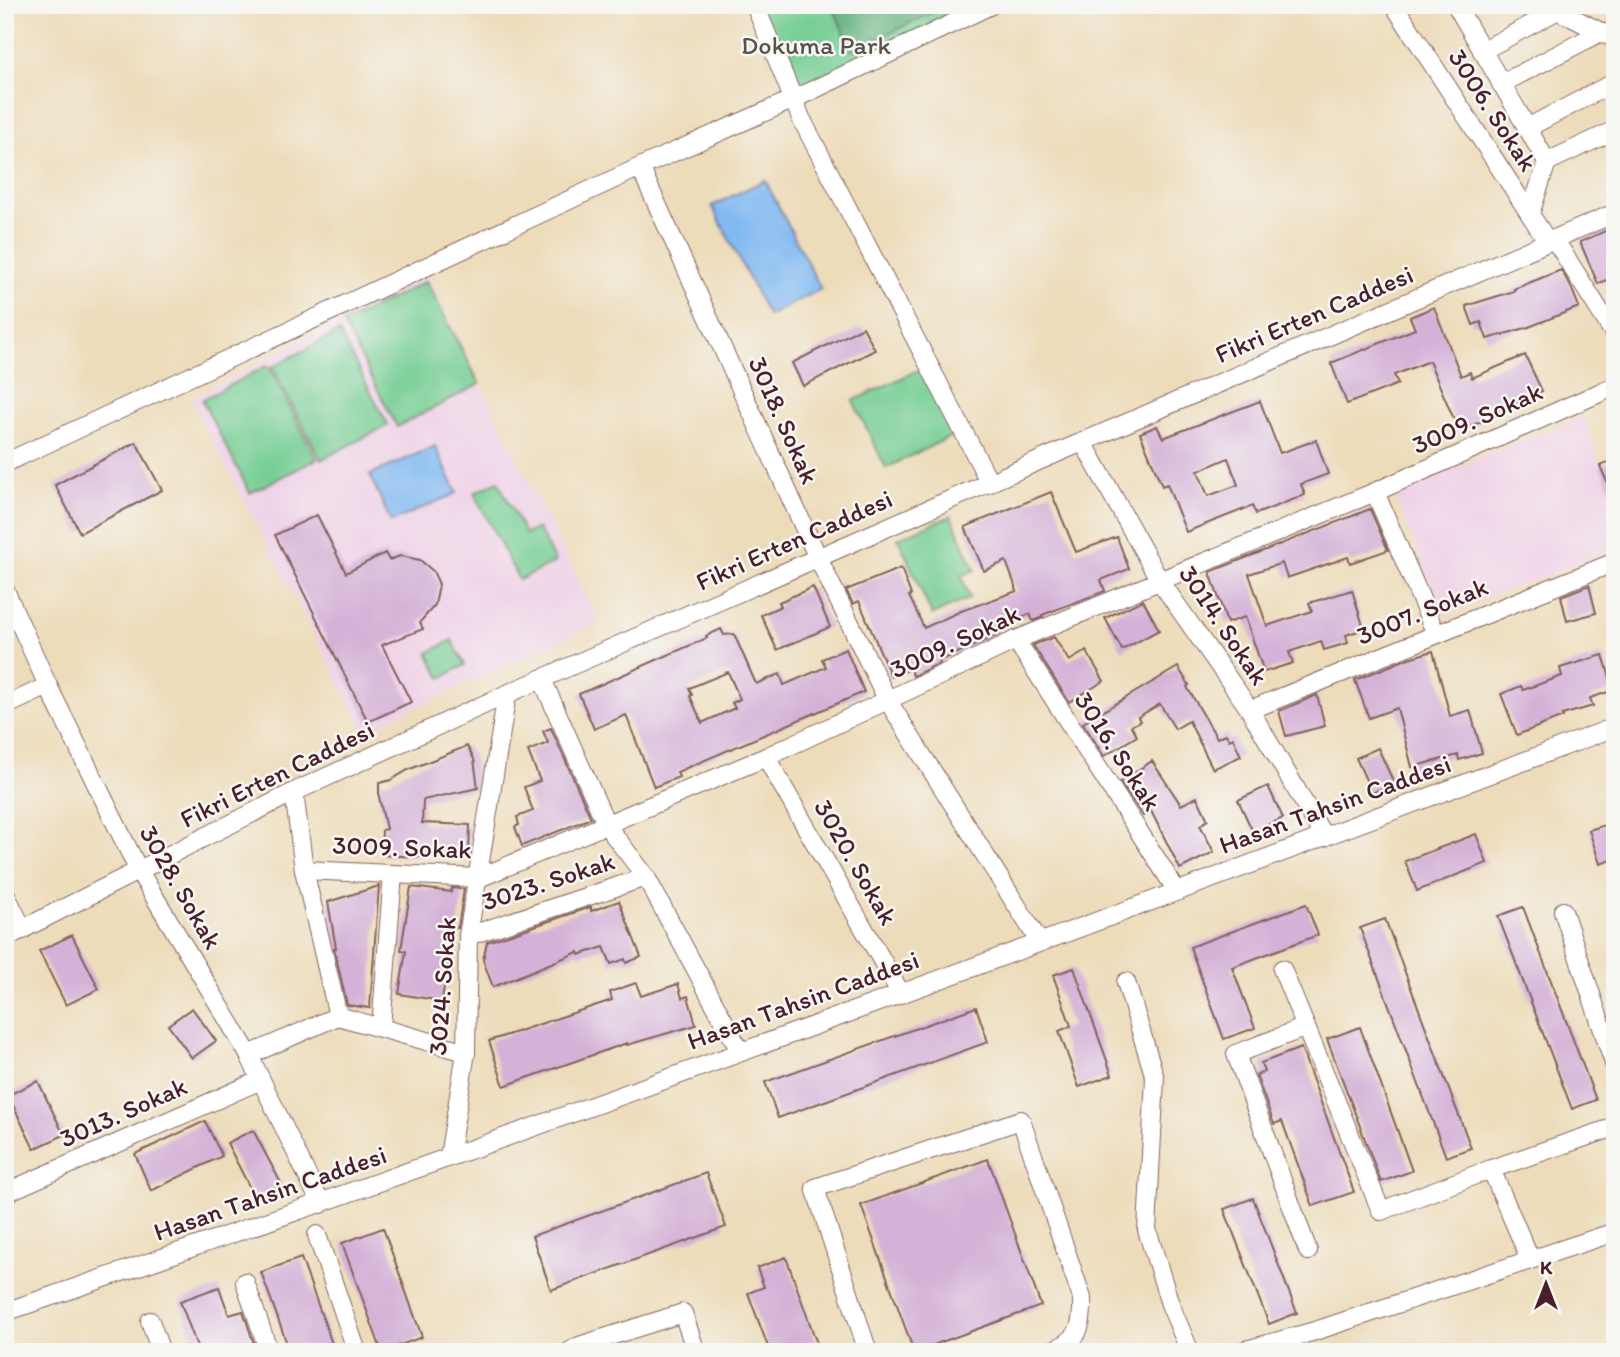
<svg xmlns="http://www.w3.org/2000/svg" width="1620" height="1357" font-family="Itim,sans-serif">
<style>
.built{fill:#efd0e6}
.green{fill:#75cd93;stroke:#60765f;stroke-width:2}
.forest{fill:#60b07d;stroke:#556854;stroke-width:2}
.water{fill:#81b9f2;stroke:#666c8e;stroke-width:2}
.building{fill:#d4b1d7;fill-rule:evenodd}
.lines{fill:none;stroke-linecap:round;stroke-linejoin:round}
.minor-casing{stroke:#83615d;stroke-width:20}
.minor{stroke:#fff;stroke-width:18}
.labels{text-anchor:middle;dominant-baseline:central;stroke-width:5;stroke-linejoin:round;paint-order:stroke}
.park-label{font-size:26px;fill:#57534a;stroke:#f6f6f2}
.street-label{font-size:26px;fill:#4a1f2b;stroke:#f6f6f2}
</style>
<rect width="100%" height="100%" fill="#f6f6f2"/>
<filter id="ink" filterUnits="userSpaceOnUse"><feTurbulence type="fractalNoise" baseFrequency=".0143" numOctaves="2"/><feDisplacementMap in="SourceGraphic" scale="14" xChannelSelector="R" yChannelSelector="G"/><feConvolveMatrix kernelMatrix="1 2 1 2 8 2 1 2 1" color-interpolation-filters="sRGB"/></filter>
<filter id="wash" filterUnits="userSpaceOnUse"><feTurbulence type="fractalNoise" baseFrequency=".00686" numOctaves="4" result="noise"/><feDisplacementMap in="SourceGraphic" scale="28" xChannelSelector="R" yChannelSelector="G"/><feGaussianBlur stdDeviation="1.57" result="paint"/><feColorMatrix in="noise" values="0 0 0 0 0 0 0 0 0 0 0 0 0 0 0 0 0 1.4 0 .05"/><feComposite in="paint" operator="in"/></filter>
<g filter="url(#wash)">
<rect width="100%" height="100%" fill="#eddcba"/>
<g class="built">
<path d="M427 275 599 623 365 731 190 399Z"/>
<path d="M1583 417 1615 505V549L1444 614 1393 493Z"/>
</g>
<g class="green">
<path d="M755 5H995L794 99Z"/>
<path d="M426 281 480 384 397 427 343 323Z"/>
<path d="M339 332 388 425 321 460 272 367Z"/>
<path d="M268 365 317 459 250 493 202 400Z"/>
<path d="M922 368 954 435 886 468 853 401Z"/>
<path d="M498 481 525 534 538 528 555 562 519 580 474 493Z"/>
<path d="M951 516 975 570 961 576 970 598 932 615 898 538Z"/>
<path d="M452 640 465 665 441 678 428 653Z"/>
</g>
<path class="forest" d="M832 5H948L852 51Z"/>
<g class="water">
<path d="M765 180 821 289 768 316 712 206Z"/>
<path d="M435 446 457 493 391 522 370 475Z"/>
</g>
<g id="blocks">
<g class="building">
<path d="M1612 228 1615 235V276L1598 284 1580 242Z"/>
<path d="M1561 270 1571 287 1579 307 1529 327 1487 339 1481 322 1473 325 1466 306 1514 291V289Z"/>
<path d="M1434 307 1461 376 1470 372 1472 378 1525 355 1542 391 1488 415 1490 418 1459 431 1429 361 1394 375 1398 384 1347 404 1331 363 1415 329 1410 317Z"/>
<path d="M863 327 875 350 803 386 792 363Z"/>
<path d="M1260 401 1280 453 1316 440 1328 474 1301 484 1305 495 1256 514 1252 506 1186 532 1167 484 1162 486 1140 433 1157 426 1163 438ZM1228 458 1238 485 1208 496 1198 471Z"/>
<path d="M136 442 162 490 80 533 55 485Z"/>
<path d="M1615 459V500L1600 466Z"/>
<path d="M1051 492 1076 552 1117 537 1129 569 1101 580 1105 591 1042 615 1043 617 1033 621 1030 614 997 627 1000 634 939 661 940 663 913 676 910 669 891 677 859 601 853 604 846 590 901 568 911 595 909 596 924 628 961 611 1017 591 1006 561 984 571 965 527Z"/>
<path d="M1370 509 1388 550 1350 563 1348 557 1287 578 1282 563 1249 574 1267 626 1312 611 1309 603 1352 590 1364 629 1346 635 1348 643 1324 650 1321 641 1289 652 1293 663 1264 672 1245 617 1227 623 1210 572Z"/>
<path d="M317 515 346 573 385 553 389 560 400 556 420 560 433 571 439 584 435 605 420 622 423 629 382 645 411 702 368 722 275 535Z"/>
<path d="M1589 585 1596 613 1567 621 1561 596Z"/>
<path d="M813 587 830 627 777 650 761 615 781 606 779 602Z"/>
<path d="M1143 600 1159 630 1122 650 1105 618Z"/>
<path d="M721 629 724 635 734 634 756 684 780 674 784 685 826 667 822 659 846 649 864 692 677 772 679 777 654 787 626 715 594 729 579 694 707 638 706 636ZM728 672 740 699 732 703 735 708 702 723 690 696 692 695 689 688Z"/>
<path d="M1054 637 1069 661 1086 651 1104 681 1069 702 1033 645Z"/>
<path d="M1433 651 1450 716 1470 710 1482 753 1459 760 1458 755 1412 767 1397 708 1369 718 1355 680 1409 658Z"/>
<path d="M1603 655 1614 690 1590 698 1593 706 1562 715 1563 717 1517 735 1501 694 1521 686 1523 690 1562 676 1560 668Z"/>
<path d="M1178 667 1189 685 1187 687 1217 738 1226 734 1229 740 1233 738 1241 756 1213 769 1189 721 1175 729 1160 704 1138 717 1140 721 1131 726 1137 736 1104 756 1083 723Z"/>
<path d="M1317 695 1325 726 1286 736 1279 711Z"/>
<path d="M551 728 591 818 522 846 515 827 519 825 517 817 533 811 524 787 540 781 528 751 548 743 543 731Z"/>
<path d="M467 746 474 759 478 788 423 800 422 823 470 825 469 853 420 851V857L381 855 382 830 386 829 379 797V783L391 780 408 770Z"/>
<path d="M1378 748 1394 783 1372 793 1356 758Z"/>
<path d="M1152 761 1181 805 1197 797 1208 820 1200 825 1214 852 1180 869 1151 811 1143 816 1120 782Z"/>
<path d="M1268 786 1283 818 1253 832 1238 800Z"/>
<path d="M1605 825 1610 839 1615 837V859L1600 864 1589 830Z"/>
<path d="M1476 834 1487 863 1417 891 1405 861Z"/>
<path d="M379 886 370 1008 347 1005 334 948H336L328 902Z"/>
<path d="M411 887 451 892 452 888 464 889 458 928 453 927 442 1001 399 994 406 951 401 950Z"/>
<path d="M619 901 641 957 626 963 625 959 611 964 604 947 579 955 578 952 493 987 483 960 487 942 591 907V911Z"/>
<path d="M1306 904 1318 935 1232 967 1255 1028 1224 1039 1190 947Z"/>
<path d="M1523 907 1596 1100 1572 1109 1498 916Z"/>
<path d="M1385 919 1471 1148 1446 1157 1360 928Z"/>
<path d="M72 935 99 989 66 1005 39 951Z"/>
<path d="M1074 968 1112 1075 1079 1087 1059 1031 1071 1026 1053 975Z"/>
<path d="M636 983 641 996 678 984 682 998 688 996 696 1025 627 1045V1043L504 1086 489 1041 612 1000 610 992Z"/>
<path d="M976 1007 988 1042 778 1118 765 1082Z"/>
<path d="M192 1008 216 1041 192 1058 168 1025Z"/>
<path d="M1360 1027 1412 1171 1381 1182 1327 1039Z"/>
<path d="M1301 1048 1354 1192 1313 1206 1282 1121 1274 1124 1256 1075 1264 1072 1261 1063Z"/>
<path d="M38 1081 64 1135 34 1149 8 1095Z"/>
<path d="M205 1121 222 1156 151 1191 135 1154Z"/>
<path d="M253 1130 282 1185 255 1198 227 1143Z"/>
<path d="M988 1159 1041 1306 914 1352 861 1205Z"/>
<path d="M706 1173 726 1227 551 1290 532 1236Z"/>
<path d="M1253 1198 1297 1313 1269 1324 1224 1209Z"/>
<path d="M383 1228 422 1337 382 1352 342 1243Z"/>
<path d="M786 1257 820 1352H770L748 1293 764 1287 757 1268Z"/>
<path d="M301 1258 335 1352H290L261 1272Z"/>
<path d="M219 1287 229 1315 243 1311 254 1344 241 1348 243 1352H199L180 1301Z"/>
</g>
</g>
</g>
<g filter="url(#ink)">
<use href="#blocks" fill-opacity="0" stroke="#83615d" stroke-width="2"/>
<g class="lines">
<defs>
<g id="minor">
<path d="M755 5 801 118 990 483"/>
<path d="M1394 5 1548 242"/>
<path d="M1456 5 1547 162 1615 130"/>
<path d="M1549 6 1615 39"/>
<path d="M1482 51 1558 10"/>
<path d="M1501 84 1601 32"/>
<path d="M1527 128 1615 82"/>
<path d="M640 167 818 558 888 701 1039 941"/>
<path d="M1530 214 1547 162"/>
<path d="M1555 240 1615 335"/>
<path d="M1083 442 1160 581 1250 710 1324 837"/>
<path d="M5 463 640 167 794 99 991 5"/>
<path d="M1375 492 1436 634"/>
<path d="M5 590 48 686 139 871 249 1055 321 1204"/>
<path d="M1016 640 1177 891"/>
<path d="M542 679 607 826 646 877 740 1051"/>
<path d="M5 706 48 686"/>
<path d="M1250 710 1615 562"/>
<path d="M766 757 900 992"/>
<path d="M304 870 479 878 766 757 1016 640 1375 492 1615 386"/>
<path d="M5 893 23 930"/>
<path d="M1563 911 1615 1066"/>
<path d="M468 936 646 877"/>
<path d="M5 938 294 792 507 694 1043 459 1615 213"/>
<path d="M1282 969 1381 1211 1491 1169 1530 1259"/>
<path d="M1126 982 1155 1078 1147 1230 1170 1304 1190 1352"/>
<path d="M338 1016 466 1052"/>
<path d="M1306 1027 1236 1054 1308 1251"/>
<path d="M381 1028 393 874"/>
<path d="M249 1055 338 1016 304 870 294 792"/>
<path d="M449 1157 466 1052 468 936 507 694"/>
<path d="M1491 1169 1615 1127"/>
<path d="M5 1193 261 1080"/>
<path d="M317 1235 357 1352"/>
<path d="M245 1282 269 1352"/>
<path d="M5 1312C545 1128 1081 929 1615 727"/>
<path d="M150 1321 161 1352"/>
<path d="M569 1352 579 1346 683 1313 696 1352"/>
<path d="M868 1352 815 1188 1021 1120 1082 1298C1083 1328 1079 1342 1048 1352"/>
<path d="M1239 1352 1315 1331 1615 1232"/>
</g>
</defs>
<use href="#minor" class="minor-casing"/>
<use href="#minor" class="minor"/>
</g>
</g>
<g class="labels">
<g class="park-label">
<text x="816" y="45">Dokuma Park</text>
</g>
<g class="street-label">
<text transform="translate(1493 110) rotate(57)">3006. Sokak</text>
<text transform="translate(1314 314) rotate(-23)">Fikri Erten Caddesi</text>
<text transform="translate(1477 418) rotate(-24)">3009. Sokak</text>
<text transform="translate(784 420) rotate(66)">3018. Sokak</text>
<text transform="translate(794 540) rotate(-24)">Fikri Erten Caddesi</text>
<text transform="translate(1422 611) rotate(-22)">3007. Sokak</text>
<text transform="translate(1224 625) rotate(56)">3014. Sokak</text>
<text transform="translate(955 641) rotate(-25)">3009. Sokak</text>
<text transform="translate(1118 751) rotate(57)">3016. Sokak</text>
<text transform="translate(277 774) rotate(-26)">Fikri Erten Caddesi</text>
<text transform="translate(1335 804) rotate(-20)">Hasan Tahsin Caddesi</text>
<text transform="translate(402 847) rotate(2)">3009. Sokak</text>
<text transform="translate(856 862) rotate(60)">3020. Sokak</text>
<text transform="translate(548 881) rotate(-18)">3023. Sokak</text>
<text transform="translate(181 887) rotate(60)">3028. Sokak</text>
<text transform="translate(442 986) rotate(-86)">3024. Sokak</text>
<text transform="translate(803 1000) rotate(-20)">Hasan Tahsin Caddesi</text>
<text transform="translate(123 1112) rotate(-24)">3013. Sokak</text>
<text transform="translate(270 1193) rotate(-19)">Hasan Tahsin Caddesi</text>
</g>
</g>
<rect width="1620" height="1357" fill="none" stroke="#f6f6f2" stroke-width="28"/>
<g transform="translate(1546 1284)" stroke="#f6f6f2" stroke-width="5" paint-order="stroke">
<path d="M0-5L12 26L0 18L-12 26Z" fill="#4a1f2b"/>
<text y="-10" font-size="19" font-weight="bold" text-anchor="middle" fill="#4a1f2b">K</text>
</g>
</svg>
